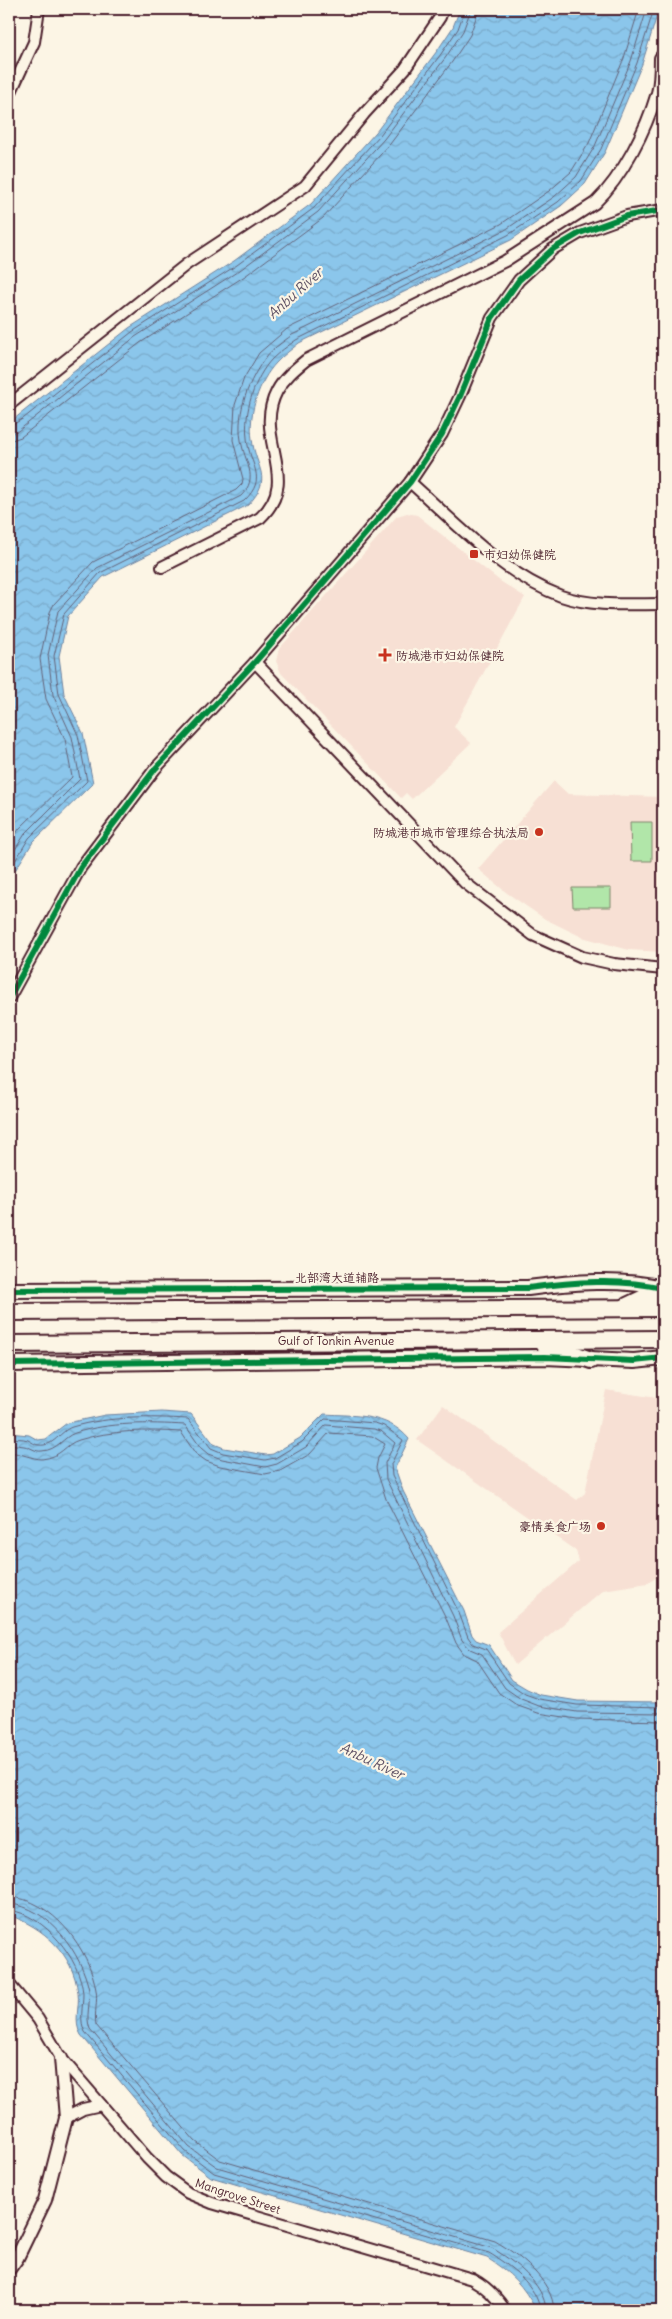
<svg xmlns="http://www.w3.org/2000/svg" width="672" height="2319" font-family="Delius,'LXGW WenKai TC',sans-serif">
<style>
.built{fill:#f7e0d4}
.green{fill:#b1e6a9;stroke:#7e826a}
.water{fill:url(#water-waves);stroke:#71839e}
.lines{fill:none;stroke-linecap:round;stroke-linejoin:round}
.shore{stroke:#646278;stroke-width:1}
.minor-casing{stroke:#4a1f2b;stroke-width:14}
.tertiary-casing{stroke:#4a1f2b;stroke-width:16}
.secondary-casing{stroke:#4a1f2b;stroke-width:18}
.trunk-casing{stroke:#4a1f2b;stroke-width:20}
.minor{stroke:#fcf5e5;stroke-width:10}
.tertiary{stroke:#fcf5e5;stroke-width:12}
.secondary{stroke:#fcf5e5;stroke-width:14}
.trunk{stroke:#fcf5e5;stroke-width:16}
.cycleway-casing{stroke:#fcf5e5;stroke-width:9}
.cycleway{stroke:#00873e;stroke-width:6}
.poi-dot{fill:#c8321e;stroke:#fcf5e5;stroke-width:2}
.labels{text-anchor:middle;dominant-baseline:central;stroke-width:4.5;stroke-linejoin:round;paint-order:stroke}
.poi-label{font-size:12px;fill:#4a1f2b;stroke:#fcf5e5;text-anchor:start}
.street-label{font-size:12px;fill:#4a1f2b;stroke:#fcf5e5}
.water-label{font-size:14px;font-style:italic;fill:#5e5165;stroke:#fcf5e5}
</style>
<defs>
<pattern id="water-waves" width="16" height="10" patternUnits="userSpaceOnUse" patternTransform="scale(1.25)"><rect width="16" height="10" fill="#8bc6eb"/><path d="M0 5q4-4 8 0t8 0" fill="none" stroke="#79aaca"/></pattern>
</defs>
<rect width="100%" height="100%" fill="#fcf5e5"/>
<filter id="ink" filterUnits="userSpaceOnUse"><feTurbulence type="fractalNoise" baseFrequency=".02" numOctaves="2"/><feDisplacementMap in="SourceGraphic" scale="10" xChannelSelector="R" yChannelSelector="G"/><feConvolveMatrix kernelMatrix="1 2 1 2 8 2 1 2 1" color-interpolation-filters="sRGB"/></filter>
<g filter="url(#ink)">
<g class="built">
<path d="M407 513 417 515 500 581 525 597 454 727 471 743 412 799 406 793 401 798 281 673 276 661 279 649 397 516Z"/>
<path d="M554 781 568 794 663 797V952L629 950 582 937 545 919 507 893 478 869Z"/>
<path d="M606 1390 663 1399V1573L648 1583 603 1590 515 1665 498 1632 579 1561 576 1551 417 1440 443 1405 577 1500 585 1493Z"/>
</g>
<g class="green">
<path d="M630 822H652V861H631Z"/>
<path d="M572 888H611V907H573Z"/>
</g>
<g class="water">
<path d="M460 9H659L642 64 605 152 585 184 561 206 511 240 299 343C291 350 282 356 276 363 259 381 248 414 252 439 256 470 274 477 248 505L103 577 68 616 59 656 64 694 83 733 93 783 33 842 9 880V423L129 328 234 261 311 204 376 132 437 51 453 27Z"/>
<path d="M162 1412 191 1414 214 1444 224 1448 266 1455 273 1454 300 1438 324 1414C354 1416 387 1413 409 1439L395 1468 403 1491 464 1611 472 1635 476 1640 489 1645 512 1680 527 1689 541 1695 578 1701 663 1702V2310H536C523 2285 511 2273 487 2258L211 2177 182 2155 81 2035C73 2022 80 2007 78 1993 73 1953 44 1928 9 1915V1433L29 1435 38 1440 46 1439 67 1423 105 1415Z"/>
</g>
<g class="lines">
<g class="shore">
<path d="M9 427 24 418 132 332 237 265 314 208 380 135 441 54 458 29 465 9"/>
<path d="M9 433 18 431 135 337 240 270 318 212 384 139 446 57 463 31 471 9"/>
<path d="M9 441 21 437 140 343 245 276 323 218 390 144 452 62 470 35 479 9"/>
<path d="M9 845 19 829 72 777 65 739 46 699 40 659 50 612 54 604 93 562 236 490 242 484 243 479 233 440 235 405 244 378 259 353 287 329 501 224 549 191 571 172 589 143 624 58 639 9"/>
<path d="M9 859 25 834 80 779 72 737 53 695 48 655 58 611 97 568 241 496C260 477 244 462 241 440 236 412 249 379 266 357 272 349 283 342 292 335L505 230 554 197 576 177 595 146 631 61 647 9"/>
<path d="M9 871 29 838 87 781 78 735 59 694 54 656 64 614 100 573 244 501C269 477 249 466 247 438 244 412 254 378 272 359 279 352 288 346 296 340L508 235 558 202 581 181 601 149 637 63 654 9"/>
<path d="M9 1438C15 1439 22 1438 28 1440 32 1442 35 1445 39 1445 54 1447 60 1431 72 1427 109 1416 150 1417 188 1419L211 1448 223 1453 265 1460 275 1458 302 1442 325 1419 375 1423 384 1426 403 1440 391 1464 392 1476 459 1613 468 1637 473 1644 486 1649 509 1683 525 1694 539 1699 577 1705 663 1707"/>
<path d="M9 1444C14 1445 19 1445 24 1446 31 1447 35 1452 42 1451 58 1450 63 1437 75 1433 110 1422 149 1423 185 1425L201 1448 208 1454 222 1459 265 1467 277 1464 306 1447 326 1425 374 1429 381 1431 395 1443 385 1463 386 1479 453 1616 462 1640 470 1649 482 1654 505 1688 521 1699 539 1706 577 1712 663 1713"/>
<path d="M9 1452C20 1453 33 1459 42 1459 62 1457 65 1444 79 1440 111 1430 148 1430 181 1432L195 1453 206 1461 220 1466 265 1474 280 1471 310 1454 329 1433 372 1436 385 1444 378 1458 376 1468 386 1499 446 1618 456 1643 464 1654 477 1660 499 1693 518 1706 538 1713 577 1719 663 1721"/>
<path d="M9 1897C52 1898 90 1950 96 1990 98 2001 94 2013 96 2025L195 2141 220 2160 495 2241C518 2254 553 2281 554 2310"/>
<path d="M9 1904C49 1906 82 1954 89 1990 91 2003 85 2017 90 2029L189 2147 217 2167 492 2248C512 2260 545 2284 546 2310"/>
<path d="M9 1910C44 1914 81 1959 83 1994 83 2007 79 2021 85 2032L185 2151 214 2173 489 2253C509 2265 537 2285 540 2310"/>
</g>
<defs>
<g id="minor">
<path d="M9 96 34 42 39 9"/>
<path d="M9 405 187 264 305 186 364 114 405 69 440 17 443 9"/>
<path d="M410 482C456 523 502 574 561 596 593 607 630 604 663 604"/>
<path d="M162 567 260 518C303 478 252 438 277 391 284 378 295 369 306 360L505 261 595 203C623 176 646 130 657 93 660 82 660 69 660 58L663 54"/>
<path d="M255 662 465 883 533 935 582 957 614 964 663 969"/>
<path d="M9 998 81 867 155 769 255 662 410 482 442 434 460 396 492 318 519 280 553 249 580 233 627 216 663 210"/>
<path d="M9 1984 38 2019 61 2058 147 2158 166 2177 188 2193 212 2203 472 2279C487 2287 496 2296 505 2310"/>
<path d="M66 2118 83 2109 101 2105"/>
</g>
<path id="tertiary" d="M9 2269 17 2258 45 2200 66 2118 61 2058"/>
<g id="secondary">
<path d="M9 1290 528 1288C573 1282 619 1278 663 1288"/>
<path d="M9 1364 545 1357 634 1361 663 1358"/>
</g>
<g id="trunk">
<path d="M627 1306 663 1289"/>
<path d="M9 1312 663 1308"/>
<path d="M9 1344 663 1339"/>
<path d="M544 1344 591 1360"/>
</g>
</defs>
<use href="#minor" class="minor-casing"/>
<use href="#tertiary" class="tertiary-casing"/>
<use href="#secondary" class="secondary-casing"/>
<use href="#trunk" class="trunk-casing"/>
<use href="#minor" class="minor"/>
<use href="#tertiary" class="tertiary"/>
<use href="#secondary" class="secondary"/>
<use href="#trunk" class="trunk"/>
<defs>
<g id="cycleway">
<path d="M9 998 81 867 155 769 255 662 410 482 442 434 460 396 492 318 519 280 553 249 580 233 627 216 663 210"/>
<path d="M9 1290 528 1288C573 1282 619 1278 663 1288"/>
<path d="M9 1364 545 1357 634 1361 663 1358"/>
</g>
</defs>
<use href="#cycleway" class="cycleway-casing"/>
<use href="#cycleway" class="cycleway"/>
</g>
</g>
<g class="poi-dot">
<rect x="469" y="549" width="10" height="10" rx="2.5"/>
<path d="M382.5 647.5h5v5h5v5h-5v5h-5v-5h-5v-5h5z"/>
<circle cx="539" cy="832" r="5"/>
<circle cx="601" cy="1526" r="5"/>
</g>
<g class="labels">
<g class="poi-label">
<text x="484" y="554">巿妇幼保健院</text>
<text x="396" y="655">防城港市妇幼保健院</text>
<text x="529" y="832" text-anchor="end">防城港市城市管理综合执法局</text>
<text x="591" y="1526" text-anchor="end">豪情美食广场</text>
</g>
<g class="street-label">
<text x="337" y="1277">北部湾大道辅路</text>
<text x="336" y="1340">Gulf of Tonkin Avenue</text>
<text transform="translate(238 2196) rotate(18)">Mangrove Street</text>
</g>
<g class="water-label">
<text transform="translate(295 293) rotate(-42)">Anbu River</text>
<text transform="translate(372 1761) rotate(25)">Anbu River</text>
</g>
</g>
<rect width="672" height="2319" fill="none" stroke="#fcf5e5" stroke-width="30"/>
<rect x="15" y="15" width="642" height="2289" fill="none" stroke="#4a1f2b" stroke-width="2" filter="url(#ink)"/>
</svg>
